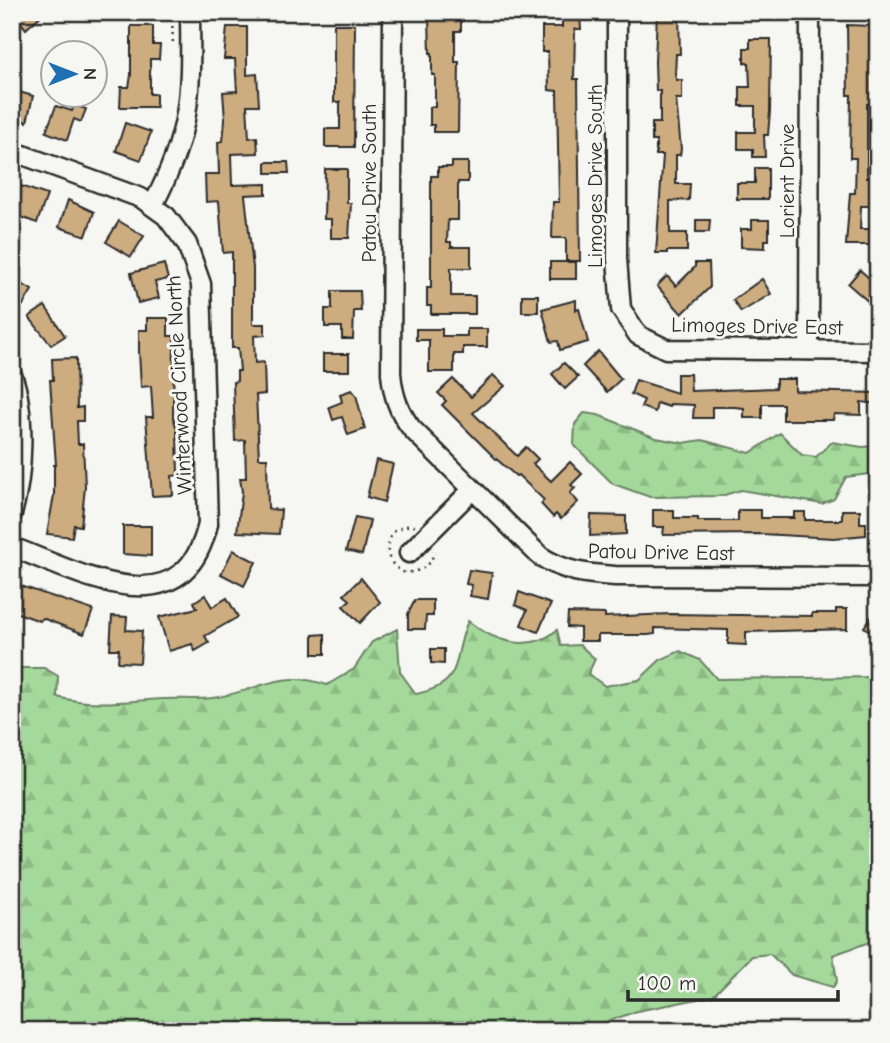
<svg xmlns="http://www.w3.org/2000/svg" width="890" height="1043" font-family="'Comic Neue',sans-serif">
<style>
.forest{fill:url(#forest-firs);stroke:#688263;stroke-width:2}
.building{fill:#cdac80;stroke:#2b2b2b;stroke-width:2}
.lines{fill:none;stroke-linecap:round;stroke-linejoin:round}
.minor-casing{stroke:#2b2b2b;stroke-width:23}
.path{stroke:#2b2b2b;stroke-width:2.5;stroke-dasharray:2 5;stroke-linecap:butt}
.minor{stroke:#f6f6f2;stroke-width:18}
.labels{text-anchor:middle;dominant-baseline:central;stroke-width:6;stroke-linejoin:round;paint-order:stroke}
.street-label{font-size:21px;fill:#2b2b2b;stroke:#f6f6f2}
</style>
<defs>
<pattern id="forest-firs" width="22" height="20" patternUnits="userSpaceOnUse" patternTransform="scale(1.75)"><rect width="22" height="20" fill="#a5d99b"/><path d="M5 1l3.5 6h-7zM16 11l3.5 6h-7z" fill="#8eba86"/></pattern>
</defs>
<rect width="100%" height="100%" fill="#f6f6f2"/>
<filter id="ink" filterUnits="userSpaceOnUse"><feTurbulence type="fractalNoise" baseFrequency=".0143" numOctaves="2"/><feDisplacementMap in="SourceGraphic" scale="14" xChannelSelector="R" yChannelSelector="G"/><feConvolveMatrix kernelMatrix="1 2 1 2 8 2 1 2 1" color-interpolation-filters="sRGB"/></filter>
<g filter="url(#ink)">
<g class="forest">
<path d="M584 413 598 415 656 438 683 443 702 440 750 453 780 433 802 455 816 457 832 442 862 447 876 446 878 477 869 474 846 477 834 499 822 504 741 490 721 496 650 497 613 484 574 445 575 424Z"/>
<path d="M468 621C493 641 529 654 557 630L561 646 580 645 595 659 588 674 605 686 639 680 660 660 680 651 700 660 717 679 878 677V939L833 955 837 981 833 987 792 975 770 954 752 956 713 996 637 1011 581 1031H12V668H44L58 676 57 697C93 707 127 701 164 699 180 698 196 700 212 698 259 692 277 668 327 685L354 669 372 642 397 629 400 672 416 694C466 684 451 660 468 621Z"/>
<path d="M741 1025H775L795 1031H722Z"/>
</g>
<g class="building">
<path d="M12 12H45L26 29Z"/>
<path d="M657 12H679L680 54H676L675 76 677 80H682V99H676L681 149 680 155H676V184H690L689 200 670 201V233H687V251H667V253H656L663 155H656V141H652V123H660V91H656L655 62Z"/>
<path d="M439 17H461V31H455V62H459L458 132H434V125H430V107H435V75H432V53H430L429 19H439Z"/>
<path d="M562 17H580L581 29H575L574 79H578L580 261H566V238H552L553 202H559L557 91 549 90 548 52H542V27H562Z"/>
<path d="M334 24H355L354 147H325V129H340V102H334Z"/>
<path d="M847 25 873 26 872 76H876V104H867V177H874L873 206H861L860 229H877V245H846L850 193H855L856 158H850L851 95H848Z"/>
<path d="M131 26H153V45H160L159 59H150V94H156V107H120L121 87H129L131 75Z"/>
<path d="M227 27H247V75L257 74 259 105H247L249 138 257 137 258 153 231 154 232 185 266 184V194L245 195 253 268V324H265V335L254 336 255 363 264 362 265 394 256 395 259 458H267L268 509 281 510 279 534 237 532 242 492 240 478H246L245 440 235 441 233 382 237 381V371H240L238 348H232V252L223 253 219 201 206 202 205 174H219L218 142 223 141 225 120 223 92 237 91 235 59H224Z"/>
<path d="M750 39H771L770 111 768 135H764L765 157H753V149H738V132H755V106H740V87H750L749 63H744V48H750Z"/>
<path d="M12 90 33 96 27 122 12 118Z"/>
<path d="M74 105 86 109 81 122 74 119 67 140 46 132 56 106 72 111Z"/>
<path d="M125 123 151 132 141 160 116 151Z"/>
<path d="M266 162H288L289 173H266Z"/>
<path d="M452 162H468V182H458V220H448L447 242H451V247H471V268H451V296H475V314H431V306H427V288H431V176H438V167H452Z"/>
<path d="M755 168H768V199H737V183H755Z"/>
<path d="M325 169H347V203H351L349 238H331V219H324Z"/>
<path d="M21 186 47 195 37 223 12 214Z"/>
<path d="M68 200 94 212 86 236 59 227Z"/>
<path d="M696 220H710L709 232H696Z"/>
<path d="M752 220H769V240H765V248L741 247V229H752Z"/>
<path d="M119 221 144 236 131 257 106 242Z"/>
<rect x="550" y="262" width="26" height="17"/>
<path d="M695 263H709L710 287 682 314 657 286 667 276 676 286 695 267Z"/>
<path d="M164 264 168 279 155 282 159 298 138 303 131 273Z"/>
<path d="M860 270 878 286V310L848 284Z"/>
<path d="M12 278 32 290 12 323Z"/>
<path d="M762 279 771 294 741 312 733 300Z"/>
<path d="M332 291H360L361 311H354L353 339H342V327H325V309H332Z"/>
<rect x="522" y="295" width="16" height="17"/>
<path d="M576 300V310L579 309 588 342 560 350 558 341 551 342 542 309Z"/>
<path d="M45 306 65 336 51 345 29 317Z"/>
<path d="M147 318H168V336H174L173 416 177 430 178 475 172 476 173 495 152 496 146 417H153L151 386 141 387 139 351V330H147Z"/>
<path d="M416 329H442V336H467V329H487V347H463V354H454V372H429V340H416Z"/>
<path d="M598 351 621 379 607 392 583 366Z"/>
<rect x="323" y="354" width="26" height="17"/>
<path d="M76 358 77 408 83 407V421H77L78 444H83L85 487 81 526 74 525 72 537 47 534 54 495V465H56L50 380H53L52 359Z"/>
<path d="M564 363 578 377 565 389 552 374Z"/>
<path d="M677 374H690L691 391 776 388V379H795V391L878 393V404L861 402V415L834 414 833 420H783V404H762V418H744V408L734 407H712V418H693L694 405 670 404 669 407 657 403 655 412 641 407 644 400 631 394 636 380 677 393Z"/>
<path d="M493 375 505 386 473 413 517 456 526 447 538 459 533 464 551 481 570 462 582 474 571 485 575 488 570 493 578 502 561 519 556 514 553 517 541 504 544 500 518 475 516 476 494 457 442 405 446 401 438 393 453 379 471 397Z"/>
<path d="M352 390 356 395 365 429 348 435 342 417 333 420 329 407 342 402 340 394Z"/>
<path d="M376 460 393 464 384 502 367 497Z"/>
<path d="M653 510H674V518H698V521H738V510H761V518H794V512H805V520H842V510H860V523H866V535L834 538 761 534 663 535 664 527H653Z"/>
<path d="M591 515 626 516V534L590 536Z"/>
<path d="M355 517 370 520 362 555 346 551Z"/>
<path d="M123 526H151V556L123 554Z"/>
<path d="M233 550 256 562 244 586 221 574Z"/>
<path d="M469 570 492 573 488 599 470 596 472 585 466 584Z"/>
<path d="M361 578 380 602 360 623 343 606 350 600 344 595Z"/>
<path d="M15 584 93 610 84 634 42 618 40 621 12 611Z"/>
<path d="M519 592 551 604 538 632 521 625 527 610 515 605Z"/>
<path d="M205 595 212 607 227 598 238 617 205 636 209 643 195 651 192 644 169 651 159 617 197 608 194 602Z"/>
<path d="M415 600H433V616H426L425 629H408V614Z"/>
<path d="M878 608V637L864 627Z"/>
<path d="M836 609H847V629L746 632V645L728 644V630L655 628V634L648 635H598V641H580V628L567 627 568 613 605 614V617L670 614 812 616V613H836Z"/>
<path d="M112 616 127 617 126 630 142 631 140 663 118 662 119 649H110Z"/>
<path d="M325 634V654H313V635Z"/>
<path d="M431 649H444V664L431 663Z"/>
</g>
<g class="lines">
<defs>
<g id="minor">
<path d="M393 12 391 373C393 395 398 411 412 429L540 556C565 572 585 574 615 576L878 577"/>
<path d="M617 12V259L621 309 638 335 666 349 878 351"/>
<path d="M12 151 141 198 166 216 187 244 201 284 208 524C183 632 79 572 12 547"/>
<path d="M153 205C192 131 191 93 190 12"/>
<path d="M809 350 810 12"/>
<path d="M12 375C26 413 23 475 12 514"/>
<path d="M409 553 472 490"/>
</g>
</defs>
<use href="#minor" class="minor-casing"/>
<g class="path">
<path d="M172 12 173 47"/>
<path d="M415 526H405L393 532C384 549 386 564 405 573 421 571 431 568 434 551"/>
</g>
<use href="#minor" class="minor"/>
</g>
</g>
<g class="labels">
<g class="street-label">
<text transform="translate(595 176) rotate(-90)">Limoges Drive South</text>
<text transform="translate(787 181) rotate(-90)">Lorient Drive</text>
<text transform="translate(369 183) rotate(-90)">Patou Drive South</text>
<text transform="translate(757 326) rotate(1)">Limoges Drive East</text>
<text transform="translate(179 385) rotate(-93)">Winterwood Circle North</text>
<text transform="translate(661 552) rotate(1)">Patou Drive East</text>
</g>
</g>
<rect width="890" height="1043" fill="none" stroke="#f6f6f2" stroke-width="42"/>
<rect x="21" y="21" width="848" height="1001" fill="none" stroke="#2b2b2b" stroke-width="2.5" filter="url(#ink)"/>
<g transform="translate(74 74) rotate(90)"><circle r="33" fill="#f6f6f2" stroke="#a5a5a2" stroke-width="2"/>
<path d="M0-5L12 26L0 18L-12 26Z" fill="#1f6fb2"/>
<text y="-10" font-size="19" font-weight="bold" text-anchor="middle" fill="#2b2b2b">N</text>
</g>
<path d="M628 990v10h210v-10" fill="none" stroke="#2b2b2b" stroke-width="3.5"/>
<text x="638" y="990" font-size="21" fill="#2b2b2b" stroke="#f6f6f2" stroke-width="5" paint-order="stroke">100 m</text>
</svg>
